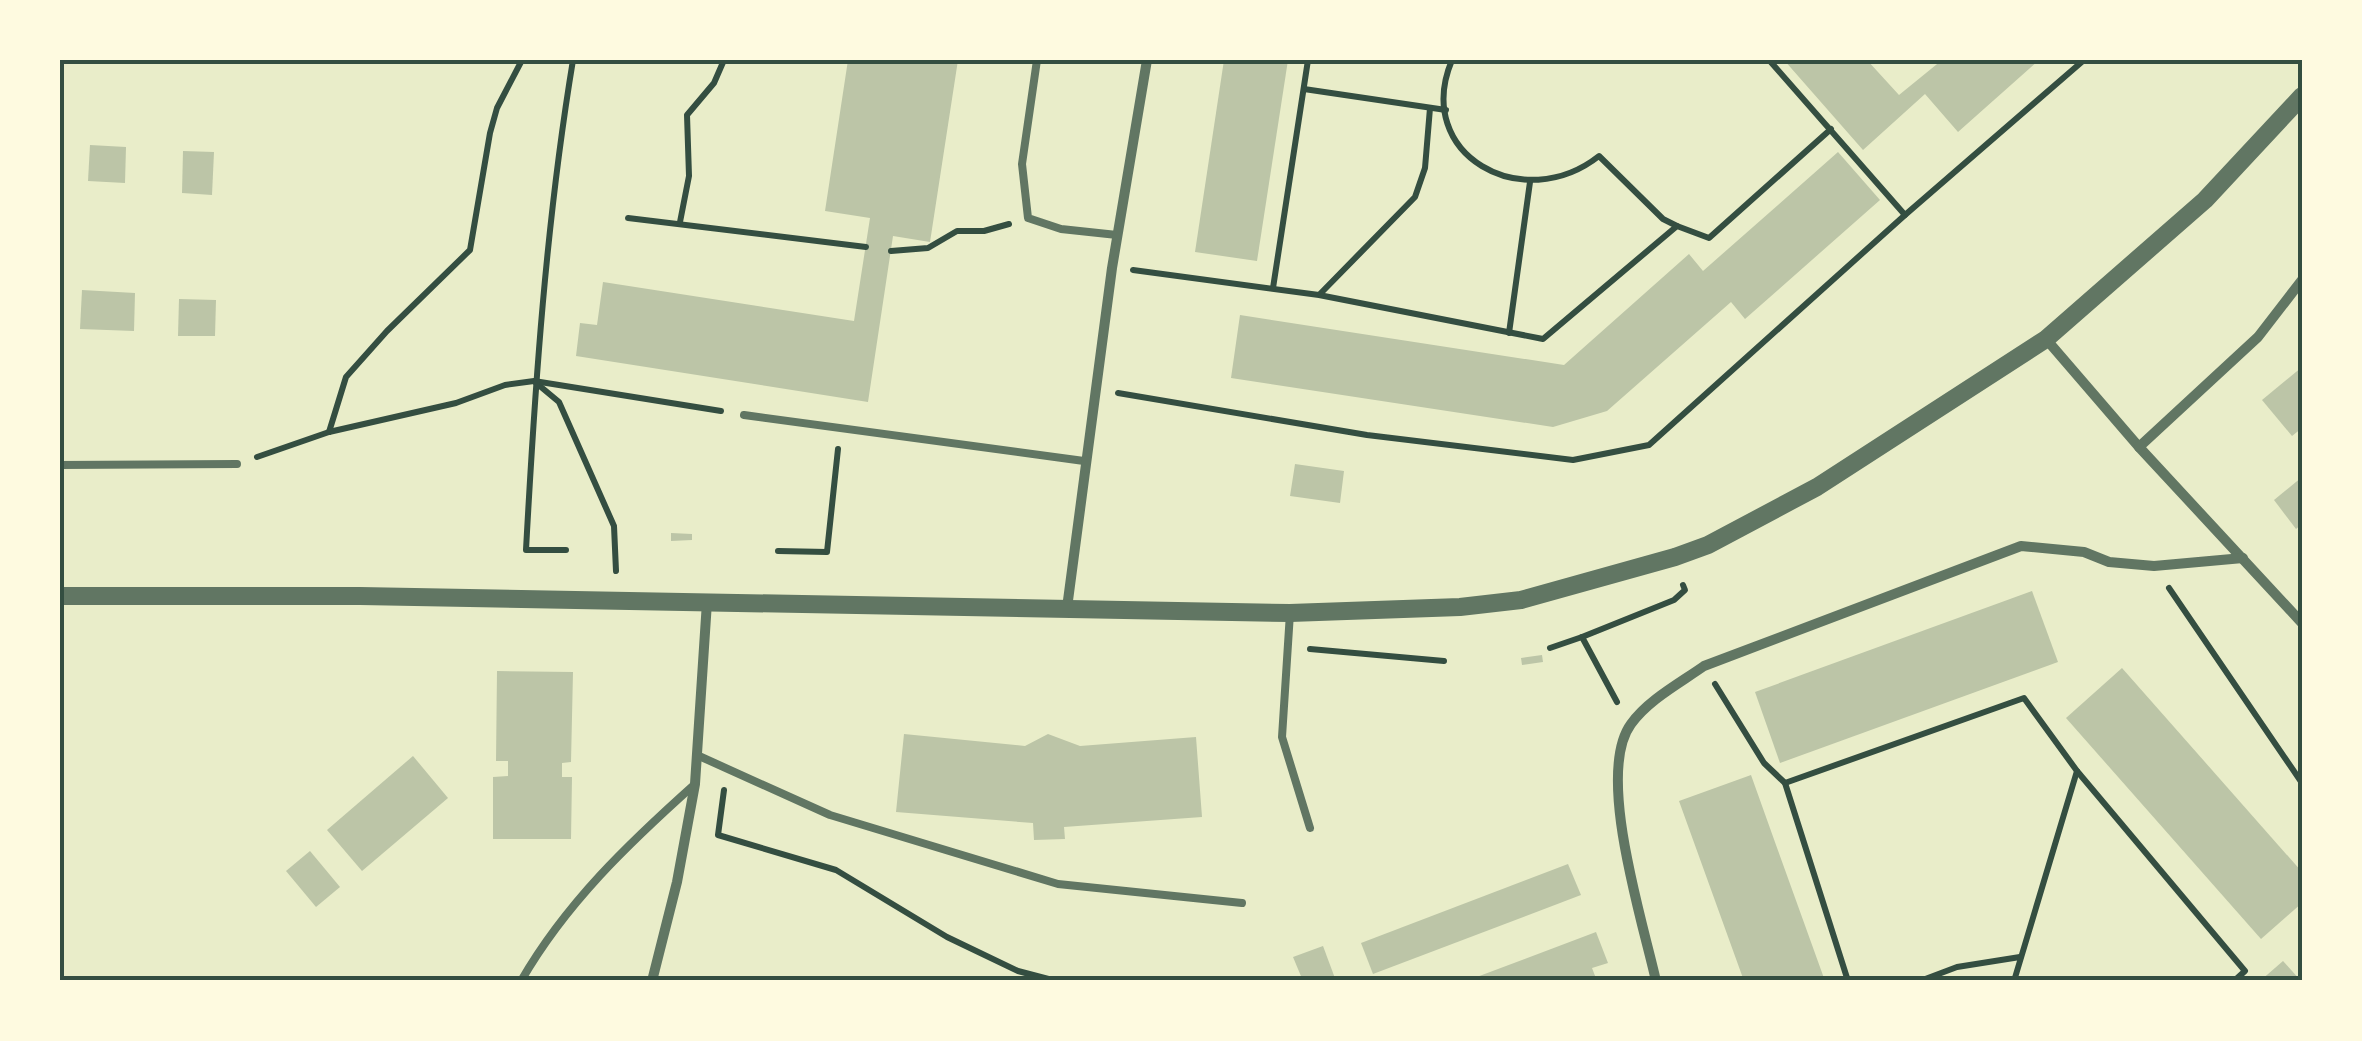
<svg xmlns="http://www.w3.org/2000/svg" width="2362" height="1041" font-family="Manrope,sans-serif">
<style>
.building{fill:#bcc5a7}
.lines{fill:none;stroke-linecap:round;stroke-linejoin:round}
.path{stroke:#344e41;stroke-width:6}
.service{stroke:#617663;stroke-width:8}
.minor{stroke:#617663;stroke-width:10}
.tertiary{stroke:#617663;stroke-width:18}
.neatline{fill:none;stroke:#344e41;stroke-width:4}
</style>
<rect width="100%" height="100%" fill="#e9edc9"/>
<g class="building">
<path d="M848 60H958L930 242 893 236 868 402 576 356 580 323 597 325 603 282 854 321 870 218 825 211Z"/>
<path d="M1224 60H1288L1257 261 1195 252Z"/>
<path d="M1784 60H1867L1899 95 1942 60H2039L1958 132 1925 94 1863 150Z"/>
<path d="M90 145 126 147 125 183 88 181Z"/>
<path d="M183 151 214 152 212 195 182 193Z"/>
<path d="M1838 152 1880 200 1745 319 1731 302 1607 411 1553 427 1231 378 1240 315 1564 365 1689 254 1703 271Z"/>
<path d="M82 290 135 293 134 331 80 329Z"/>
<path d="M179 299 216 300 215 336H178Z"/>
<path d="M2302 367V428L2292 436 2262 400Z"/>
<path d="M1295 464 1344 471 1340 503 1290 496Z"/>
<path d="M2302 477V524L2296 529 2274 500Z"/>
<path d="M671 533 692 534V540L671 541Z"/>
<path d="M2032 591 2058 662 1780 763 1755 692Z"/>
<path d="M1542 655 1543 662 1522 665 1521 658Z"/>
<path d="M2122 668 2302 872V903L2261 939 2066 718Z"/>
<path d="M497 671 573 672 571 762 562 763V777H572L571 839H493V777L508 776V761H496Z"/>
<path d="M904 734 1025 746 1048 734 1080 746 1196 737 1202 817 1064 827 1065 839 1034 840 1033 823 896 812Z"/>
<path d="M413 756 448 798 362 871 327 830Z"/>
<path d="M1751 775 1776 845 1825 981H1744L1679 801Z"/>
<path d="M310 851 340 887 316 907 286 871Z"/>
<path d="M1568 864 1581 895 1373 974 1361 943Z"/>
<path d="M1596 932 1608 963 1592 968 1597 981H1466Z"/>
<path d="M1323 946 1336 981H1303L1293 957Z"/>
<path d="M2283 961 2301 981H2260Z"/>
</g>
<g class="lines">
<g class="path">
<path d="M1452 60C1412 155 1523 216 1599 156L1663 219 1677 226"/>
<path d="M1769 60 1905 215"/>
<path d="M1304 89 1446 110"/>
<path d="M628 218 866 247"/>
<path d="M680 222 689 176 687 115 714 83 724 60"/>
<path d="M891 251 928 248 957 231H984L1009 224"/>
<path d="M1133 270 1319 295 1543 339 1677 226 1709 238 1831 129"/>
<path d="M1273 288 1308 60"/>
<path d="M1320 294 1415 197 1425 168 1430 108"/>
<path d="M1509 333 1530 182"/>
<path d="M535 382 559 402 614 526 616 571"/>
<path d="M1118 393 1367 435 1573 460 1649 445 1905 215 2084 60"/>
<path d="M329 432 346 377 387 331 470 250 490 133 497 108 522 60"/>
<path d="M257 457 329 432 456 403 505 385 534 381 721 411"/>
<path d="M566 550H526C535 385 546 223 573 60"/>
<path d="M778 551 827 552 838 449"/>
<path d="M2169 588 2302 783"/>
<path d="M1550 648 1582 637"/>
<path d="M1310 649 1444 661"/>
<path d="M1715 684 1764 763 1785 783 1848 981"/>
<path d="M1617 702 1582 637 1674 600 1685 590 1683 585"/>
<path d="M1785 783 2024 698 2077 771 2245 971 2234 981"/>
<path d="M724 790 718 835 836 870 947 937 1018 971 1056 981"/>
<path d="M1920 981 1957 967 2020 957"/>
<path d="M2014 981 2077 771"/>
</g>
<g class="service">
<path d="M1037 60 1022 164 1028 218 1061 229 1117 235"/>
<path d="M744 415 1084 461"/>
<path d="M60 465 237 464"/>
<path d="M1290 613 1282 737 1310 828"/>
<path d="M699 756 830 815 1058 884 1242 903"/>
<path d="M521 981C566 903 628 844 695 784"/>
</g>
<g class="minor">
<path d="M2046 339 2139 447 2302 623"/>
<path d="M2139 447 2258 337 2302 280"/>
<path d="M1067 608 1112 268 1147 60"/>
<path d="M652 981 677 882 695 784 707 602"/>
<path d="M1656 981C1643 922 1595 773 1631 724 1648 700 1680 683 1704 666L2021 546 2084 552 2109 562 2154 566 2243 558"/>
</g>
<path class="tertiary" d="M60 596H360L1290 613 1460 607 1521 600 1675 557 1708 545 1817 487 2046 339 2205 200 2302 96"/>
</g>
<rect width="2362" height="1041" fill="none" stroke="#fefae0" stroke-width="125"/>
<rect x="62" y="62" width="2238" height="916" class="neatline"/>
</svg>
